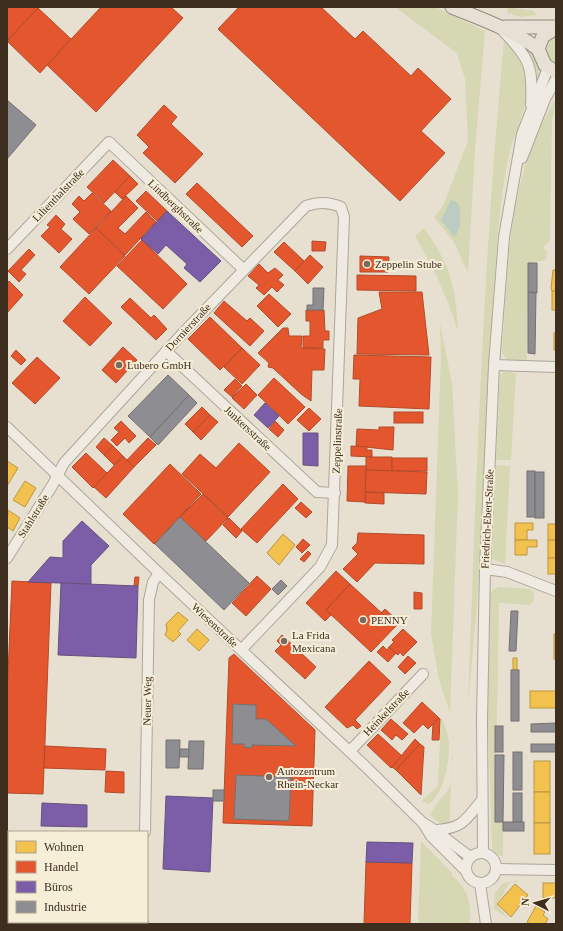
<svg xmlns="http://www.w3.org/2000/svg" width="563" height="931" font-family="'Times New Roman',serif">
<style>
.green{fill:#d6d7b3}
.water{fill:#bcccc2}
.homes{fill:#f2c14e;stroke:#bc9540}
.shops{fill:#e4572e;stroke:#b24b2a}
.offices{fill:#7b5ea7;stroke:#68507e}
.industry{fill:#8d8d92;stroke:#757070}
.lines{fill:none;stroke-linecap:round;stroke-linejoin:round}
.minor-casing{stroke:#ada599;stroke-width:12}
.major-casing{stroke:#928b80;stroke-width:15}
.minor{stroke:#efebe3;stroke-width:10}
.major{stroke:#e6e1d4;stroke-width:13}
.poi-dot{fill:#786c5e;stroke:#f7eed8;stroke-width:1.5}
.labels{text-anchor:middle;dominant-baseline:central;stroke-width:4;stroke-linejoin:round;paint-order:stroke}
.street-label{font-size:11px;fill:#3d2e20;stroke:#f7eed8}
.poi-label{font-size:11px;fill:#3d2e20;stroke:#f7eed8;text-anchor:start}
</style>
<rect width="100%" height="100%" fill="#e7e0d1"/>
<g class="green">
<path d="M395 7H435L485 31 475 150 468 273 454 242 434 217 443 206 468 141 465 79 457 53Z"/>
<path d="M508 7 534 11 536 15 521 17 507 13Z"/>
<path d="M556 36V64L551 61 546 52 549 42Z"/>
<path d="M504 41C515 48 525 62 527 75 531 102 515 130 509 155 500 198 497 241 494 285L477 605 468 705C476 483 483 261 504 41Z"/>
<path d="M530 47C539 65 544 67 536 87L535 70 526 48Z"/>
<path d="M556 99 552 121 550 241 543 247 547 252 546 260 528 263 527 360H507L502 353C508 268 507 173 556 99Z"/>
<path d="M424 228C450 265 456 286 458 331 447 297 433 266 415 236Z"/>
<path d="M440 323 452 384 458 493 450 713 439 680 431 634 441 355Z"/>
<path d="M504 372 516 373 511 460H496L500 375Z"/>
<path d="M496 465 510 466 505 564 492 559Z"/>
<path d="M499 587 530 589 534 594V601L530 605 499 603 495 822H503V857L495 853 492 848 487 695 489 595 493 590Z"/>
<path d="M441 716C444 724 449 735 449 744 450 759 443 798 428 804L422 801 438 786Z"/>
<path d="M453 750 449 825 441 824 431 816C432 804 447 796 451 784 454 774 450 760 453 750Z"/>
<path d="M421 841 452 873V876C469 890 471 902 470 924H418Z"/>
<path d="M519 880 516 882 512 881 504 890 505 892 496 904 509 919 494 909 495 893 503 883Z"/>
</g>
<path class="water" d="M451 200 457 202C462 210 461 231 454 237L441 220Z"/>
<g class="homes">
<path d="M553 270H556V291H552L551 288Z"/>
<rect x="552" y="291" width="4" height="19"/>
<rect x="554" y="333" width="2" height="17"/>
<path d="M7 461 18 468 7 486Z"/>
<path d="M25 481 36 488 25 507 13 500Z"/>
<path d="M8 510 20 518 13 531 7 527Z"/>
<path d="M515 523H533V530H527V540H515Z"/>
<rect x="548" y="524" width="8" height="16"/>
<path d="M283 534 295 545 279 565 267 553Z"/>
<path d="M515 540H537V547H527V555H515Z"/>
<rect x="548" y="540" width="8" height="18"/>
<rect x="548" y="558" width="8" height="16"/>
<path d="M178 612 188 620 178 631 181 634 173 642 165 635 167 630 166 624Z"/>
<path d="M197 629 209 640 199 651 187 640Z"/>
<rect x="554" y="634" width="2" height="25"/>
<rect x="513" y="658" width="4" height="12"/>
<rect x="530" y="691" width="26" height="17"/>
<rect x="534" y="761" width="16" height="31"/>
<rect x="534" y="792" width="16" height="31"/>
<rect x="534" y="823" width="16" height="31"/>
<rect x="543" y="883" width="13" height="15"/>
<path d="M515 884 528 895 511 917 497 904Z"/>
<path d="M536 906 545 912 543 915 548 919 545 924H530L527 922Z"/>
</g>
<g class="shops">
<path d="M7 7H39L7 41Z"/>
<path d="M101 7H171L183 18 96 112 47 65Z"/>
<path d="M239 7H321L355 39 363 31 411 76 418 68 451 99 421 131 445 153 400 201 218 29Z"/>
<path d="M38 8 71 39 40 73 7 41Z"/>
<path d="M164 105 177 117 171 124 203 154 175 183 143 153 149 147 137 135Z"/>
<path d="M113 160 130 176 104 203 87 187Z"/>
<path d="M130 176 138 184 122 199 115 192Z"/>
<path d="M197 183 253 236 242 247 186 194Z"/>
<path d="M146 191 167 211 157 221 136 201Z"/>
<path d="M92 193 111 211 89 234 73 219 80 212 72 204 79 196 84 201Z"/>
<path d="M126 196 138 208 118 228 125 234 146 212 156 222 125 255 96 228Z"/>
<path d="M56 215 65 224 61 229 72 239 59 253 41 236 50 227 47 225Z"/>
<path d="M96 228 125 256 89 294 60 267Z"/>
<path d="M142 240 187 284 163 309 117 266Z"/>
<path d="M312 241 326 242 325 251H312Z"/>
<path d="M284 242 304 261 295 271 274 252Z"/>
<path d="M29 249 35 255 21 270 26 274 19 282 8 271Z"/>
<path d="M310 255 323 267 308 284 295 271Z"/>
<path d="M360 256 389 257 388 272H360Z"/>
<path d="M259 264 268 273 275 268 283 275 278 280 284 285 277 292 272 287 264 295 256 288 259 285 248 276Z"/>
<path d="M357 275 416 276V291L357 290Z"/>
<path d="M9 281 23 295 7 313V283Z"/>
<path d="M379 292H422L429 355 357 354 358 318 382 309Z"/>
<path d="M269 294 291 314 278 327 257 306Z"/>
<path d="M85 297 112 323 90 346 63 321Z"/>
<path d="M130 298 151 318 154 315 167 329 156 340 121 307Z"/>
<path d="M224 301 247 321 250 318 264 331 250 346 214 313Z"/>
<path d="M306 310H324L325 331H329V340H323V348H303V336H310V321H306Z"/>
<path d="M210 317 242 348 220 370 188 339Z"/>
<path d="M283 328H288L289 336H302L301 348 325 349 324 370H312L311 401 301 394 273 368 268 367 269 363 258 353Z"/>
<path d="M123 347 137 360 116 383 102 370Z"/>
<path d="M242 348 260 365 242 384 224 367Z"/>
<path d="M16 350 26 360 21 365 11 356Z"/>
<path d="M354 355 431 357 429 409 359 406 360 379H353Z"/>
<path d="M37 357 60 378 35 404 12 383Z"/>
<path d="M274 378 305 407 288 424 258 395Z"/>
<path d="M235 379 242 386 232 397 224 390Z"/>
<path d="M246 384 257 395 244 409 232 398Z"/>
<path d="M202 407 210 415 193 432 185 424Z"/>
<path d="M309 408 321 419 309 431 297 420Z"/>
<rect x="394" y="412" width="29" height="11"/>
<path d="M210 415 218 422 201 440 193 432Z"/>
<path d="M121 421 136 436 129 443 125 438 117 446 111 440 119 432 114 428Z"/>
<path d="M275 421 284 430 278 437 269 429Z"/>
<path d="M379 427H394L393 450 356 446 357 429 379 430Z"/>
<path d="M104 438 113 446 104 455 96 447Z"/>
<path d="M148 438 156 445 134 467 127 460Z"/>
<path d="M239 443 270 472 228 517 182 474 200 454 216 468Z"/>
<path d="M113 446 123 456 114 465 104 455Z"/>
<path d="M351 446 367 447V450H372V457L351 456Z"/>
<path d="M86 453 107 473 93 488 72 467Z"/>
<path d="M123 456 134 467 106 498 94 487Z"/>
<path d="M366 457H392V471L366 470Z"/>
<rect x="392" y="458" width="35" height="13"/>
<path d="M170 464 201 494 154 544 123 514Z"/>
<path d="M348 466H366L365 502 347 501Z"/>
<path d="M366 470 427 472 426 494 365 492Z"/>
<path d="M283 484 298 499 257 543 241 529Z"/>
<path d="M366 492 384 493V504L365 503Z"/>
<path d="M203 494 228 518 206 541 180 517Z"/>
<path d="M301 502 312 512 306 518 295 508Z"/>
<path d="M229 518 242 531 236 538 223 525Z"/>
<path d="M358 533 424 535V564L375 563 357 582 343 569 358 554 352 548 357 543Z"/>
<path d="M303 539 310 545 302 553 296 547Z"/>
<path d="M308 551 311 554 304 562 300 559Z"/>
<path d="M336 571 350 584 326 610 331 615 325 621 306 603Z"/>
<path d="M257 576 271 589 246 616 232 603Z"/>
<path d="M135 577H139L138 586H134Z"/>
<path d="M12 581 51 583 43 794 7 793V696Z"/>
<path d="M350 584 396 626 371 652 326 610Z"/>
<path d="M414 592 422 593V609H414Z"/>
<path d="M385 609 399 622 396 626 381 613Z"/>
<path d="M403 629 417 642 403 656 400 652 398 655 389 647 394 642 392 640Z"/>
<path d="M282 635 316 667 305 679 275 651 281 645 277 641Z"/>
<path d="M383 646 387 650 389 647 396 653 388 662 377 652Z"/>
<path d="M234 654 315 730 312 826 223 823 229 658Z"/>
<path d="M408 656 416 663 405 674 398 667Z"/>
<path d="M369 661 391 682 355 720 361 726 357 729 353 725 347 728 325 707Z"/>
<path d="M422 702 439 718 428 729 423 724 414 733 403 723Z"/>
<path d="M439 718 440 719 439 740H432L433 724Z"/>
<path d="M391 719 408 734 402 740 396 735 392 740 381 730Z"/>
<path d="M378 734 402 756 391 768 367 745Z"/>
<path d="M415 739 420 744 396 770 392 767Z"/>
<path d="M420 744 424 747 421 795 396 770Z"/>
<path d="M45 746 106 749 105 770 44 768Z"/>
<path d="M106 771 124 772V793L105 792Z"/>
<path d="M366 862 412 863 410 924H364Z"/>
<rect x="7" y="897" width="2" height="18"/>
</g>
<g class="offices">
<path d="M167 211 221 261 200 282 184 268 187 264 166 245 158 254 141 239Z"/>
<path d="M265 403 279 416 268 428 254 415Z"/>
<path d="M303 433H318V466L303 465Z"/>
<path d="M82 521 109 546 91 565V584L28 582 50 557 63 558V541Z"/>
<path d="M61 583 138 586 136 658 58 655Z"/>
<path d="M166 796 213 798 210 872 163 869Z"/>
<path d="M42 803 87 805V827L41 826Z"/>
<path d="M367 842 413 843 412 863 366 862Z"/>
</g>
<g class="industry">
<path d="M7 100 36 125 7 159Z"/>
<path d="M528 263H537V293L528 292Z"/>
<path d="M313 288H324L323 310H307V305H313Z"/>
<path d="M528 292 536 293 535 354 528 353Z"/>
<path d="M168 375 189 395 150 437 128 416Z"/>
<path d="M189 395 197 403 158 445 150 437Z"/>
<rect x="527" y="471" width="8" height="46"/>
<rect x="535" y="472" width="9" height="46"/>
<path d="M180 517 249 583 224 610 155 544Z"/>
<path d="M281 580 287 586 278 595 272 589Z"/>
<path d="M511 611H518L516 651H509Z"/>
<rect x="511" y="670" width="8" height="51"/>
<path d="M233 704 256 705V719H266L296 746 252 745V748L244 747V744H232Z"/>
<path d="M556 723V732H531V724Z"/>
<rect x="495" y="726" width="8" height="26"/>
<path d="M166 740H180L179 768H166Z"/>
<path d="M189 741H204L203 769H188Z"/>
<rect x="531" y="744" width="25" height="8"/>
<rect x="180" y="749" width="9" height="8"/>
<rect x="513" y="752" width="9" height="38"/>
<path d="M495 755H504L503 822H495Z"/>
<path d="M236 775 291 777 289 821 234 819Z"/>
<rect x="213" y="790" width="11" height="11"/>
<rect x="513" y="793" width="9" height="29"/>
<rect x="503" y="822" width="21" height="9"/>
</g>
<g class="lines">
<defs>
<g id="minor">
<path d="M503 31C530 59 533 66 531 105"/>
<path d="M522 158 545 99 556 79"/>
<path d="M7 249 109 142 243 269"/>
<path d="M166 351 317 492 335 493"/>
<path d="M494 365 556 367"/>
<path d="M7 427 159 573 365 766 423 823 431 836 466 871"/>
<path d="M7 558 52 486 64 463 181 335 306 206C317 202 330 202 341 207L344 217 332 545 320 567 242 649"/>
<path d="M485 569 507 572 556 591"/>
<path d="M350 751 423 674"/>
<path d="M423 823C441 832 454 847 471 857"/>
<path d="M437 830C464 828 466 819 482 800"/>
<path d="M145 832 149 600 153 582 159 573"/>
<path d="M483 853 482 719 485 569 494 365 504 237 522 134 548 68"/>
<circle cx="481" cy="868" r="15"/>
<path d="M496 869 556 870"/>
<path d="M480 883 486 924"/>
<path d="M143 924V922"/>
</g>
<g id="major">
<path d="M452 7C481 19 513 30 538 49"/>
<path d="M505 27H555"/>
<path d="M556 28 543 36 538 49 545 65 556 72"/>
</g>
</defs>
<use href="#minor" class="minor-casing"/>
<use href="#major" class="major-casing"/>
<use href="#minor" class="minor"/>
<use href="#major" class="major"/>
</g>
<g class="poi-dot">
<circle cx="367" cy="264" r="4"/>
<circle cx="119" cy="365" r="4"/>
<circle cx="363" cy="620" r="4"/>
<circle cx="284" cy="641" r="4"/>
<circle cx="269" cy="777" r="4"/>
</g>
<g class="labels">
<g class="street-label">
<text transform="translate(58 195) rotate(-46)">Lilienthalstraße</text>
<text transform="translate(176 206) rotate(44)">Lindberghstraße</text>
<text transform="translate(188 327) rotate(-47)">Dornierstraße</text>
<text transform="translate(248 428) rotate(43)">Junkersstraße</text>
<text transform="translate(337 441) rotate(-88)">Zeppelinstraße</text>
<text transform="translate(33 516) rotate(-58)">Stahlstraße</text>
<text transform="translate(487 519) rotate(-87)">Friedrich-Ebert-Straße</text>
<text transform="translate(215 625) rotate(43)">Wiesenstraße</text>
<text transform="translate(147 701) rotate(-89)">Neuer Weg</text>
<text transform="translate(386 712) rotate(-46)">Heinkelstraße</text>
</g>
<g class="poi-label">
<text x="375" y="264">Zeppelin Stube</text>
<text x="127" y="365">Lubero GmbH</text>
<text x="371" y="620">PENNY</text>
<text x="292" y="635">La Frida<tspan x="292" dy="13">Mexicana</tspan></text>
<text x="277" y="771">Autozentrum<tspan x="277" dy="13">Rhein-Neckar</tspan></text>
</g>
</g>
<rect width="563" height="931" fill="none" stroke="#3d2e20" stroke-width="16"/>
<rect x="8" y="831" width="140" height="92" fill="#f7eed8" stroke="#ada18e"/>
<rect x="16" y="841" width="20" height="12" fill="#f2c14e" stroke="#ada18e"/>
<text x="44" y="851" font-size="12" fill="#3d2e20">Wohnen</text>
<rect x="16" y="861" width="20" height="12" fill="#e4572e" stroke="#ada18e"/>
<text x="44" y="871" font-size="12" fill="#3d2e20">Handel</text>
<rect x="16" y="881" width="20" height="12" fill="#7b5ea7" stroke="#ada18e"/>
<text x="44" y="891" font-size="12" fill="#3d2e20">Büros</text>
<rect x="16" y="901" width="20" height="12" fill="#8d8d92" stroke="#ada18e"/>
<text x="44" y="911" font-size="12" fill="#3d2e20">Industrie</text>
<g transform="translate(535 903) rotate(276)" stroke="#f7eed8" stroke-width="3" paint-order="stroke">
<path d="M0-3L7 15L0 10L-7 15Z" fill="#3d2e20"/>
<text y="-6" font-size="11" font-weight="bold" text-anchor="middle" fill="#3d2e20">N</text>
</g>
</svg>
